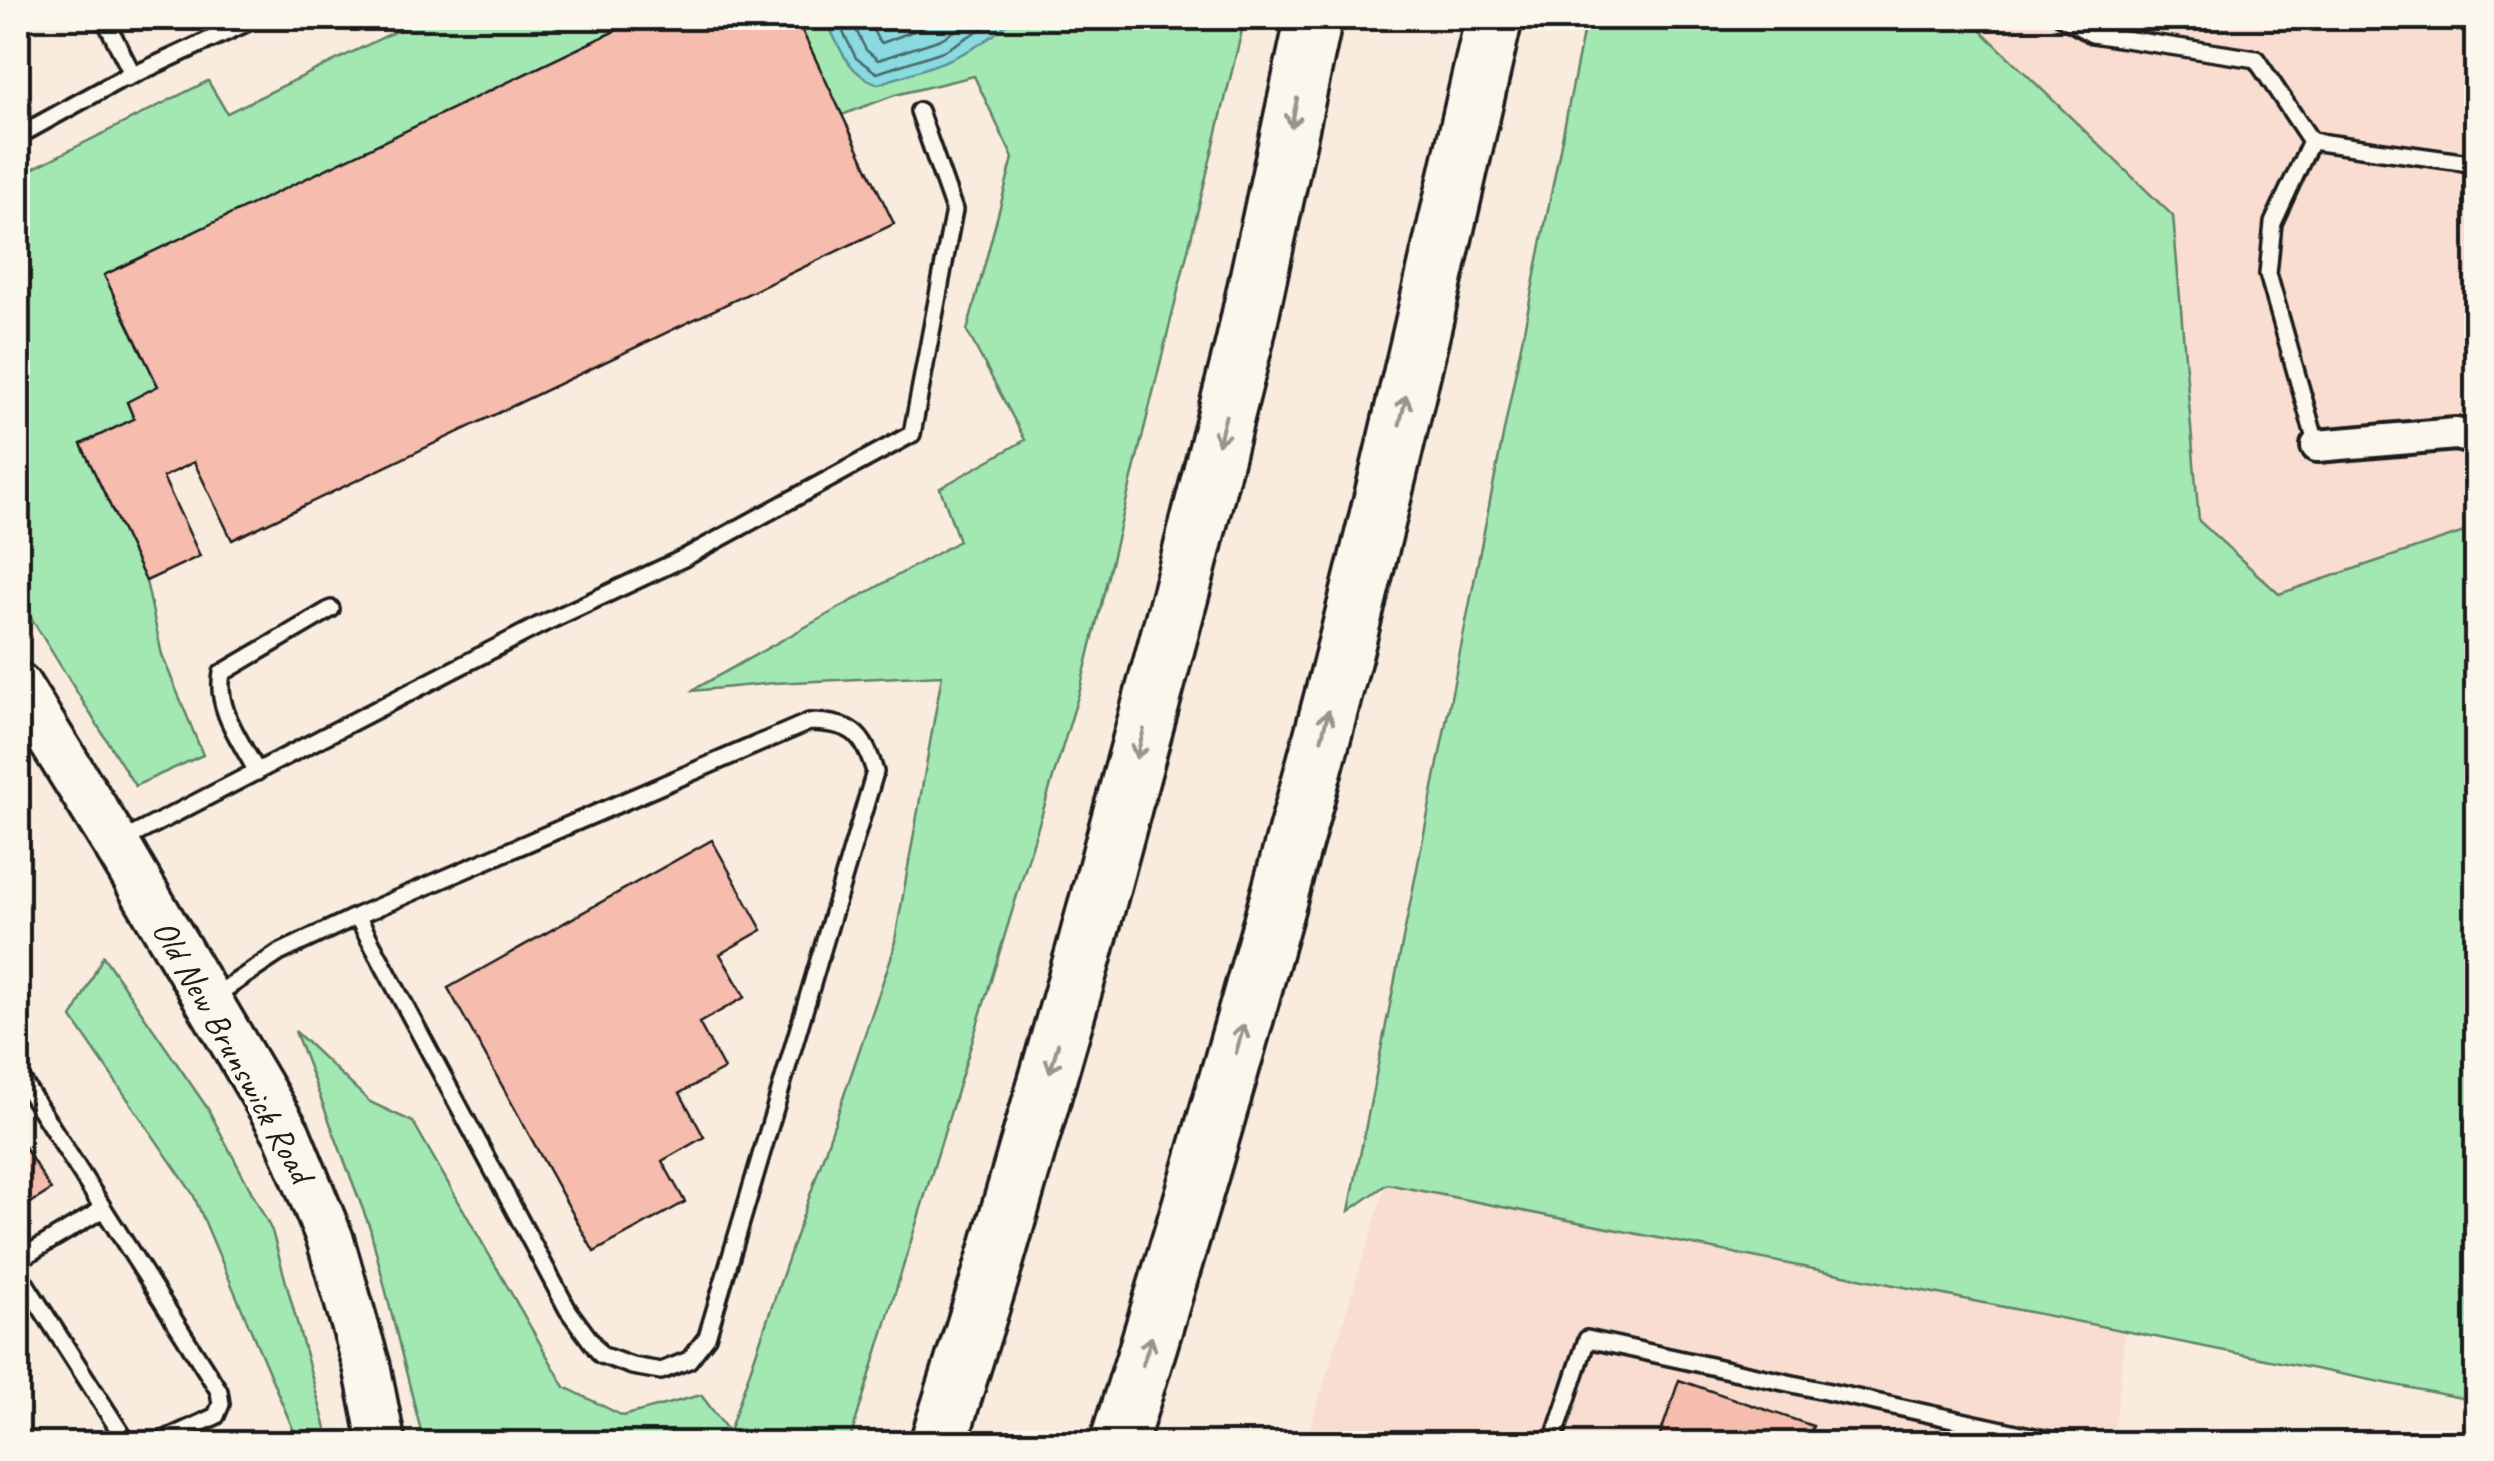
<svg xmlns="http://www.w3.org/2000/svg" width="2494" height="1461" font-family="Caveat,sans-serif">
<style>
.built{fill:#f9ddd0}
.green{fill:#a3e8b3;stroke:#608268;stroke-width:2.5}
.water{fill:#8adbe0;stroke:#5e8f92;stroke-width:2.5}
.lines{fill:none;stroke-linecap:round;stroke-linejoin:round}
.shore{stroke:#48686a;stroke-width:2.5}
.building{fill:#f6bcad;stroke:#1c1c1c;stroke-width:2.5}
.lane-casing{stroke:#1c1c1c;stroke-width:22}
.street-casing{stroke:#1c1c1c;stroke-width:38}
.secondary-casing{stroke:#1c1c1c;stroke-width:52}
.highway-casing{stroke:#1c1c1c;stroke-width:62}
.lane{stroke:#fbf7ec;stroke-width:15}
.street{stroke:#fbf7ec;stroke-width:30}
.secondary{stroke:#fbf7ec;stroke-width:45}
.highway{stroke:#fbf7ec;stroke-width:55}
.oneway{stroke:#97948e}
.labels{text-anchor:middle;dominant-baseline:central;stroke-width:10;stroke-linejoin:round;paint-order:stroke}
.street-label{font-size:35px;fill:#1c1c1c;stroke:#fbf7ec}
</style>
<rect width="100%" height="100%" fill="#faebdf"/>
<filter id="ink" filterUnits="userSpaceOnUse"><feTurbulence type="fractalNoise" baseFrequency=".01" numOctaves="2"/><feDisplacementMap in="SourceGraphic" scale="20" xChannelSelector="R" yChannelSelector="G"/><feConvolveMatrix kernelMatrix="1 2 1 2 8 2 1 2 1" color-interpolation-filters="sRGB"/></filter>
<g filter="url(#ink)">
<g class="built">
<path d="M1968 18H2476V528L2279 594 2198 521 2173 216Z"/>
<path d="M1386 1184 2125 1329 2114 1443 1305 1444Z"/>
</g>
<g class="green">
<path d="M423 18H642L105 275 158 386 127 402 134 419 81 444 146 581 162 655 203 755 135 786 18 597V176L208 81 227 113Z"/>
<path d="M796 18H1245L1080 690 849 1443H424L370 1228 295 1031 370 1102 413 1122 565 1387 623 1416 701 1395 729 1432 893 952 942 675 774 683 691 691 959 541 940 488 1025 440 967 331 1013 158 974 76 895 95 842 115Z"/>
<path d="M1586 18H1968L2173 216 2199 521 2279 594 2476 528V1401L1387 1184 1349 1211Z"/>
<path d="M103 956 208 1109 272 1231 330 1443H281L296 1436 193 1194 72 1018Z"/>
</g>
<path class="water" d="M825 18H1012C979 55 924 69 878 84 847 74 838 44 825 18Z"/>
<g class="lines">
<g class="shore">
<path d="M836 18 856 58 877 73 946 50 999 18"/>
<path d="M850 18 866 50 878 60 941 39 977 18"/>
<path d="M867 18 878 40 882 43 947 18"/>
</g>
</g>
<g class="building">
<path d="M642 18H796L894 224 232 540 194 462 163 477 200 556 146 581 81 444 134 419 127 402 158 386 104 275Z"/>
<path d="M712 840 762 930 720 954 745 997 699 1023 724 1069 680 1093 704 1137 662 1161 685 1202 594 1252 448 988Z"/>
<path d="M18 1136 51 1190 18 1211Z"/>
<path d="M1679 1380 1813 1426 1806 1444H1657Z"/>
</g>
<g class="lines">
<defs>
<g id="lane">
<path d="M2063 18 2092 34 2256 59 2311 141 2273 223 2268 274 2317 446"/>
<path d="M127 78 257 18"/>
<path d="M18 136 132 73 104 18"/>
<path d="M2311 141 2476 164"/>
<path d="M257 772C241 741 215 709 222 673L331 609"/>
<path d="M120 842 538 626 684 558 912 434 954 210 919 111"/>
<path d="M213 997 279 953 357 916 809 722C851 723 863 731 875 772L707 1337 689 1360 661 1371 632 1366 601 1355 568 1310 357 916"/>
<path d="M18 1074 219 1391 221 1404 216 1416 155 1444"/>
<path d="M18 1260 103 1209"/>
<path d="M18 1272 128 1444"/>
<path d="M1552 1444 1587 1339 2067 1444"/>
</g>
<path id="street" d="M2317 446 2456 434 2476 439"/>
<path id="secondary" d="M18 686 116 844 287 1134 330 1239 367 1367 382 1444"/>
<g id="highway">
<path d="M938 1444 990 1278 1084 953 1186 573 1244 344 1314 18"/>
<path d="M1118 1444C1190 1215 1256 985 1318 753 1383 510 1437 263 1494 18"/>
</g>
</defs>
<use href="#lane" class="lane-casing"/>
<use href="#street" class="street-casing"/>
<use href="#secondary" class="secondary-casing"/>
<use href="#highway" class="highway-casing"/>
<use href="#lane" class="lane"/>
<use href="#street" class="street"/>
<use href="#secondary" class="secondary"/>
<use href="#highway" class="highway"/>
</g>
<defs><path id="oneway-shaft" d="M-6 0H5M1.5-3L5.5 0L1.5 3" fill="none" stroke-width="1.6" stroke-linecap="round" stroke-linejoin="round" transform="scale(2.5)"/></defs>
<g class="oneway">
<use href="#oneway-shaft" transform="translate(1294 113) rotate(102)"/>
<use href="#oneway-shaft" transform="translate(1403 410) rotate(-77)"/>
<use href="#oneway-shaft" transform="translate(1222 430) rotate(104)"/>
<use href="#oneway-shaft" transform="translate(1325 725) rotate(-76)"/>
<use href="#oneway-shaft" transform="translate(1140 744) rotate(105)"/>
<use href="#oneway-shaft" transform="translate(1240 1039) rotate(-74)"/>
<use href="#oneway-shaft" transform="translate(1054 1058) rotate(106)"/>
<use href="#oneway-shaft" transform="translate(1147 1351) rotate(-72)"/>
</g>
</g>
<g class="labels">
<g class="street-label">
<text transform="translate(233 1051) rotate(61)">Old New Brunswick Road</text>
</g>
</g>
<rect width="2494" height="1461" fill="none" stroke="#fbf7ec" stroke-width="60"/>
<rect x="30" y="30" width="2434" height="1401" fill="none" stroke="#1c1c1c" stroke-width="4" filter="url(#ink)"/>
</svg>
